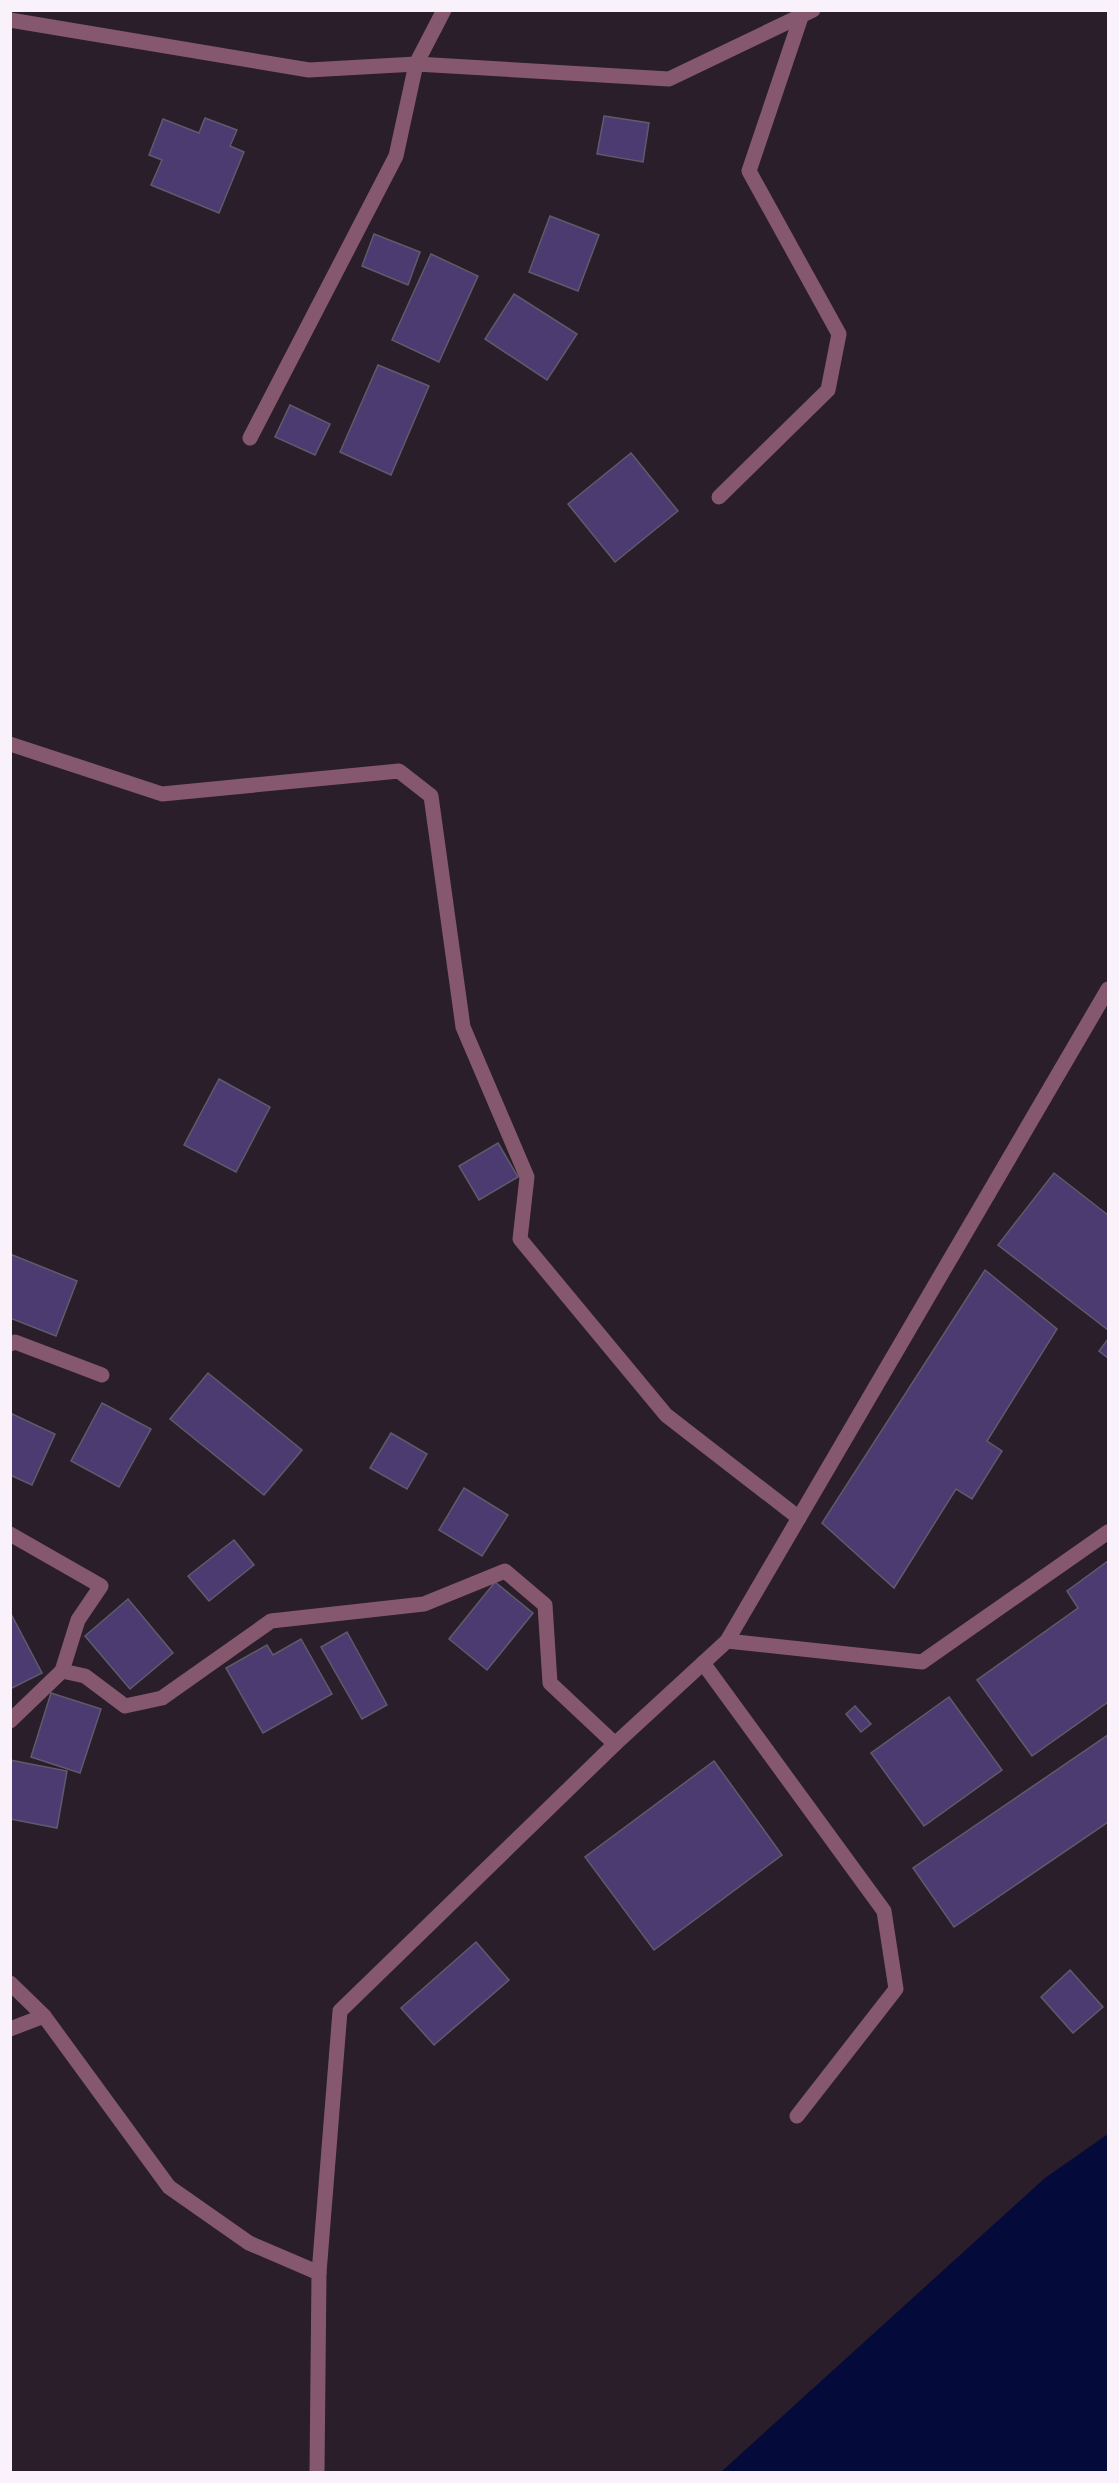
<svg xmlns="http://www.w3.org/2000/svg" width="1119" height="2483" font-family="'Nunito Sans',sans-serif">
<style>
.water{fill:#040a39}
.building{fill:#4b3b71;stroke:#5e5b6c;stroke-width:1.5}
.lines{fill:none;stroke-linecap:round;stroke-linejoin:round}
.minor{stroke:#85586e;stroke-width:15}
</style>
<rect width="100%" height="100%" fill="#291e2a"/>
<path class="water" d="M1108 2134V2472H721L1045 2178Z"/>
<g class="building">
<path d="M604 116 649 123 643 162 597 154Z"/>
<path d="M205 118 237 130 230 146 244 152 219 213 151 185 162 160 149 155 163 119 199 133Z"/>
<path d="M550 216 599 235 578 291 529 272Z"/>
<path d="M374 234 420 252 408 285 362 266Z"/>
<path d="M431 254 478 276 439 362 392 340Z"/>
<path d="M514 294 577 334 547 380 485 339Z"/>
<path d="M378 365 429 386 391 475 340 452Z"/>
<path d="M290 405 330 424 315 455 275 437Z"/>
<path d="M631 453 678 511 615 562 568 504Z"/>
<path d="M219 1079 270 1107 236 1172 184 1145Z"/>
<path d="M498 1143 518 1177 479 1200 459 1166Z"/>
<path d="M1054 1173 1108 1215V1330L998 1245Z"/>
<path d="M10 1254 77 1281 56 1336 10 1318Z"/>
<path d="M985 1270 1057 1329 987 1441 1002 1451 972 1499 956 1489 894 1588 822 1523Z"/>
<path d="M1108 1339V1358L1099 1351Z"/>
<path d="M208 1373 302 1450 264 1495 170 1419Z"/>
<path d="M102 1403 151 1429 119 1487 71 1461Z"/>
<path d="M10 1413 55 1434 32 1485 10 1475Z"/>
<path d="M391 1433 427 1454 407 1489 370 1468Z"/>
<path d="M464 1488 508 1515 482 1556 439 1530Z"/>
<path d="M234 1540 254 1565 209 1601 188 1576Z"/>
<path d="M1108 1561V1702L1032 1756 977 1680 1078 1608 1067 1591Z"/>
<path d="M495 1582 533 1613 487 1670 449 1639Z"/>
<path d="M128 1599 173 1653 130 1689 85 1636Z"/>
<path d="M10 1612 42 1673 10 1689Z"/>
<path d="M347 1632 387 1705 362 1719 321 1647Z"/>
<path d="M301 1639 332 1694 263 1733 226 1668 267 1645 273 1655Z"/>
<path d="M51 1693 101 1709 80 1773 31 1757Z"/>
<path d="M949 1697 1002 1770 924 1826 871 1753Z"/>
<path d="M855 1706 871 1724 861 1732 846 1714Z"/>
<path d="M1108 1735V1822L954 1927 913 1868Z"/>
<path d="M10 1760 67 1771 57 1828 10 1819Z"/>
<path d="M714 1761 782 1855 654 1950 585 1857Z"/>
<path d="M476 1942 509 1980 434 2045 401 2008Z"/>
<path d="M1070 1970 1103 2007 1073 2033 1041 1997Z"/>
</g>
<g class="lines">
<g class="minor">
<path d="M10 20 309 70 416 64 669 79 813 10"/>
<path d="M250 438 396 156 416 64 444 10"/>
<path d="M719 497 828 390 839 334 749 171 801 17V10"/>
<path d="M10 744 162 794 399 771 431 796 463 1027 527 1177 520 1239 666 1415 799 1518"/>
<path d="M10 1344 15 1342 102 1375"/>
<path d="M10 1534 101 1586 78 1620 62 1671"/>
<path d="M727 1641 922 1662 1108 1532"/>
<path d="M703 1663 884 1911 896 1989 797 2116"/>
<path d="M10 1721 62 1671 85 1676 125 1706 162 1698 271 1621 424 1604 505 1571 545 1605 550 1683 615 1744"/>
<path d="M10 1983 44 2016 169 2187 249 2243 319 2273"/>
<path d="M10 2029 44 2016"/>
<path d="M317 2472 319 2273 340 2011 615 1744 727 1641 1108 989"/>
</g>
</g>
<rect width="1119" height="2483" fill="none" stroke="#f9f2fa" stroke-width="24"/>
</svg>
